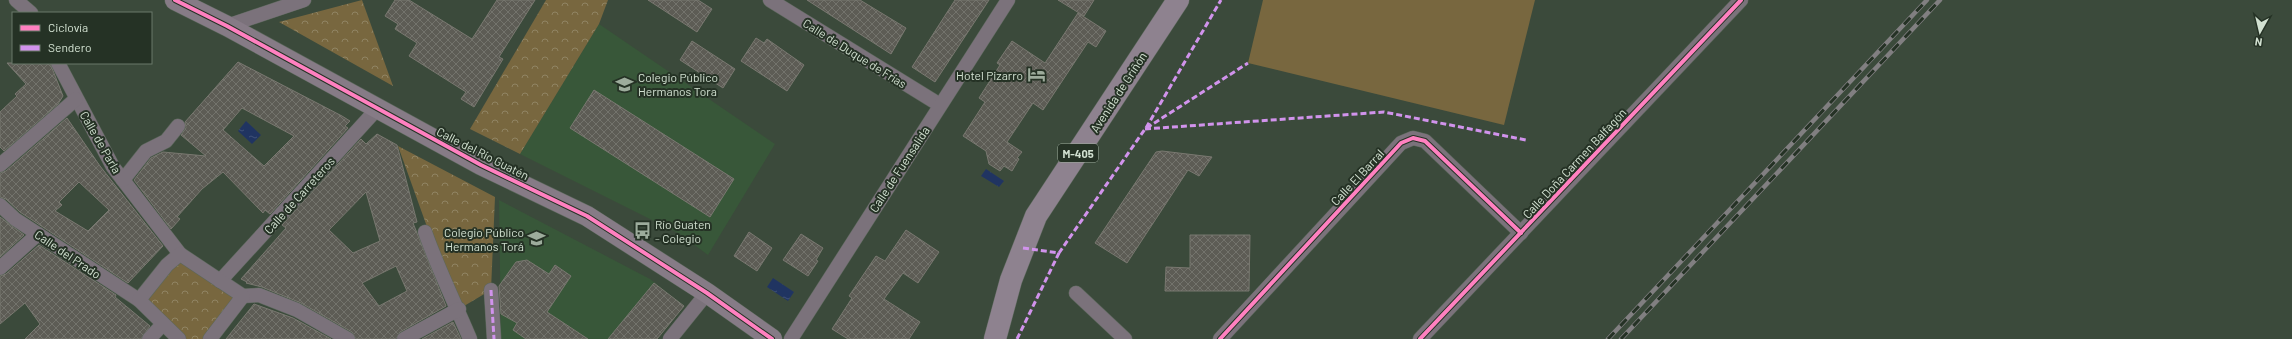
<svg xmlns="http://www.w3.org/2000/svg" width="2292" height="339" font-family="Barlow,sans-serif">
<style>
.built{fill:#385739}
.park{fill:url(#park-crowns)}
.pitch{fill:#78673f}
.water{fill:url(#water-ripples)}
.building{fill:url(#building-cross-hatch);stroke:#797870;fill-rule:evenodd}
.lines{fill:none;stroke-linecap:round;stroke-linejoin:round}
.street-casing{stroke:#5b675b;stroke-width:15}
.secondary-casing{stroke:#5b675b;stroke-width:21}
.primary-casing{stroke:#5b675b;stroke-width:23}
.street{stroke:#7b727b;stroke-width:14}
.secondary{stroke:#867b86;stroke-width:20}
.primary{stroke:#8e828f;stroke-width:22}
.rail-casing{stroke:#817f81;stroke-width:4.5}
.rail{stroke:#253225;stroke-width:3;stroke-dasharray:9;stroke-linecap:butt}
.quiet{stroke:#d193ec;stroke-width:3;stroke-dasharray:6 3;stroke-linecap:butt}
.cycleway-casing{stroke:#253225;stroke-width:6}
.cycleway{stroke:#ff80c0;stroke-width:4}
.labels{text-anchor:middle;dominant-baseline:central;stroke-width:4;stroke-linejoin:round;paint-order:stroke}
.shield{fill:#253225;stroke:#9eac9d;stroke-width:1}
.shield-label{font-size:11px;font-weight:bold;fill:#d2e1d1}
.street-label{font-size:12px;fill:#d2e1d1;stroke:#253225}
.poi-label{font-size:12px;fill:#d2e1d1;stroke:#253225;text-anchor:end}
</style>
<defs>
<pattern id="park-crowns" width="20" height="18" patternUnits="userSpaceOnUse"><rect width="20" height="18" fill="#78673f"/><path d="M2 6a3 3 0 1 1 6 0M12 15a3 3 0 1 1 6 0" fill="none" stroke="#908463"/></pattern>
<pattern id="water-ripples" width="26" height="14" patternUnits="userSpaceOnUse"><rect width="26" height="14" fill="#203461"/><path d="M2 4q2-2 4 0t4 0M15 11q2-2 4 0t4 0" fill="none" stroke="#405177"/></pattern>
<pattern id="building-cross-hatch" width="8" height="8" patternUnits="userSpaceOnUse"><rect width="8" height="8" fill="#5d5c55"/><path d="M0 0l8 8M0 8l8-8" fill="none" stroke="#73736c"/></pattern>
</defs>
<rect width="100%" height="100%" fill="#3b4a3b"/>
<g class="built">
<path d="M599 24 775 144 708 255 680 234 520 154Z"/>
<path d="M499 200 650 279 684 306 657 339H501Z"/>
</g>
<g class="park">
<path d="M362 0 393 86 279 22Z"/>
<path d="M546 0H608L599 24 520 154 470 129Z"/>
<path d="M398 146 495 197 491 290 459 309 437 267 426 224Z"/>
<path d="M180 254 243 296 210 339H179L139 300Z"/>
</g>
<path class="pitch" d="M1263 0H1535L1504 125 1248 63Z"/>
<g class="water">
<path d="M246 121 261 135 252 144 238 131Z"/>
<path d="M986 169 1004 181 999 187 981 176Z"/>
<path d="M773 278 794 292 788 301 767 287Z"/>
</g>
<g class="building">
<path d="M395 0H409L472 39 497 0H535L499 57 503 59 474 107 461 99 466 92 409 56 417 43 395 29 398 24 385 16Z"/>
<path d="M648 0H698L712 9 697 32Z"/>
<path d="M807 0H860L906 28 891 54Z"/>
<path d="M955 0H989L935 82 912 67Z"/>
<path d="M1058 0H1094L1084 16Z"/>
<path d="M1078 13 1106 31 1096 47 1088 42 1043 110 1033 103 1007 142 1022 152 1017 158 1019 159 1012 171 1004 166 1000 171 989 164 986 151 963 136 985 102 979 98 1000 65 997 63 1012 41 1045 63Z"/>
<path d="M756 38 764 43 767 39 804 65 787 91 741 61Z"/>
<path d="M692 41 735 69 723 88 680 60Z"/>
<path d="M238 62 342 116 350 121 345 126 348 128 270 214 265 210 263 213 223 172 202 189 177 217 180 219 171 229 134 180 151 158 163 152 206 156 181 135 186 128 185 122ZM242 108 294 136 264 166 223 130Z"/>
<path d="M7 63H50L63 96 58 104 4 151 0 147V112L17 96 15 94 26 84Z"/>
<path d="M594 90 734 179 710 217 570 128Z"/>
<path d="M67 118 100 166 163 246 128 283 20 212 6 199 0 197V173L6 171ZM79 182 109 210 88 231 55 211 62 205 59 202Z"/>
<path d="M377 134 397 145 417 222 413 223 446 306 400 332 396 339H356L352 332 301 303 262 287 246 283 247 282 241 279 286 228 282 225 361 139 366 144ZM366 192 380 241 353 253 329 230ZM396 266 407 291 379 306 362 283Z"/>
<path d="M1162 151 1212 157 1199 176 1188 170 1127 263 1095 243 1156 152Z"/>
<path d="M0 217 24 235 0 257Z"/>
<path d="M906 230 939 252 918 283 903 273 884 299 920 322 909 339H848L832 329 852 298 849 296 876 256 885 261Z"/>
<path d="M749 232 772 248 757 271 734 256Z"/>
<path d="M801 234 823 248 816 260 818 261 808 276 783 260Z"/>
<path d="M1190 235H1250L1249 291H1165L1166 267 1190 268Z"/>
<path d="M39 245 116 295 115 297 150 326 141 339H25L40 324 25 303 0 324V276L6 274Z"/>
<path d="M527 260 549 274 555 265 571 276 547 312 588 339H526L513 330 517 323 501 314 499 286 516 262Z"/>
<path d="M654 283 684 306 657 339H608Z"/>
<path d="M254 304 293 318 331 339H226Z"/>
<path d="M453 322 461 339H422Z"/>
</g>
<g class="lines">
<defs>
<g id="street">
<path d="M16 0 31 13"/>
<path d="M770 0 940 105"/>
<path d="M227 26 304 0"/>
<path d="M58 63 113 167 180 254"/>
<path d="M0 165 76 99"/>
<path d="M123 180 146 151 166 141 178 126"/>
<path d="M0 205 15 219 139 300"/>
<path d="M425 232C438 269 455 303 470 339"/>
<path d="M0 268 38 234"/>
<path d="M220 281 377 109"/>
<path d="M491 290 494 339"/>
<path d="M1076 293 1125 339"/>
<path d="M243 296 259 295 297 310 348 339"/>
<path d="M149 339 163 324"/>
<path d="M179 339 139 300 167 265 180 254 243 296 210 339"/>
<path d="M404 339 459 309"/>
<path d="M670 339 707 293"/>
<path d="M791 339 1008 0"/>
<path d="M1220 339 1401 143 1413 138 1425 141 1521 233"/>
<path d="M1420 339 1741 0"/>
</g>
<path id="secondary" d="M175 0 227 26 481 165 587 216 707 293 772 339"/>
<path id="primary" d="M995 339 1011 280 1036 216 1178 0"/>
</defs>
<use href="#street" class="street-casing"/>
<use href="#secondary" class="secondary-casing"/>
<use href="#primary" class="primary-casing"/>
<use href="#street" class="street"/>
<use href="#secondary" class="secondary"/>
<use href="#primary" class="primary"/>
<defs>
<g id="rail">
<path d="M1608 339 1927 0"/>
<path d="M1621 339 1940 0"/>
</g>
</defs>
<use href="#rail" class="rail-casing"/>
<use href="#rail" class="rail"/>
<g class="quiet">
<path d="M1146 128 1221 0"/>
<path d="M1145 129 1384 112 1526 140"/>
<path d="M1023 248 1059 253 1145 129 1248 63"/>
<path d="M491 290 494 339"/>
<path d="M1017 339 1059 253"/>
</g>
<defs>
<g id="cycleway">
<path d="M175 0 227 26 481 165 587 216 707 293 772 339"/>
<path d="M1220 339 1401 143 1413 138 1425 141 1521 233"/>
<path d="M1420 339 1741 0"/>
</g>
</defs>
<use href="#cycleway" class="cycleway-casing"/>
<use href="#cycleway" class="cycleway"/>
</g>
<defs>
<symbol id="hotel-bare" viewBox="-9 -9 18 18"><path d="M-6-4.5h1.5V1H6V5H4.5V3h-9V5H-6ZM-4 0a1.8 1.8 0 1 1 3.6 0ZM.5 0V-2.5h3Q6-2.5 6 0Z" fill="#9dac9c" stroke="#253225" stroke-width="2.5" paint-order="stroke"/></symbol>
<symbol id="school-bare" viewBox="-9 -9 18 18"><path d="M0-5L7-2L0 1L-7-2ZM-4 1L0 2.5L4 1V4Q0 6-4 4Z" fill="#9dac9c" stroke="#253225" stroke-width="2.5" paint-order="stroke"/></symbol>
<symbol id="bus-bare" viewBox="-9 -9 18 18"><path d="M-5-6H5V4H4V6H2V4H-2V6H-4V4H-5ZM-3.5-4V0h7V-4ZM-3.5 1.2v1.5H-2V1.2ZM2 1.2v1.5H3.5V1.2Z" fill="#9dac9c" stroke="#253225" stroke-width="2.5" paint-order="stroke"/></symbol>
</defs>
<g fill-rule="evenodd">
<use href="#hotel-bare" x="1024" y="62" width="25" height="25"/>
<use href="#school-bare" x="612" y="72" width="25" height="25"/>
<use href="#bus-bare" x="630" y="218" width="25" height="25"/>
<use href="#school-bare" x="524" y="226" width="25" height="25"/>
</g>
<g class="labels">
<rect class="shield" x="1058" y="144" width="40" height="18" rx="3"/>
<g class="shield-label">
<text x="1078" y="153">M-405</text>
</g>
<g class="street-label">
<text transform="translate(855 53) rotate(32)">Calle de Duque de Frías</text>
<text transform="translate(1118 92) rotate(-57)">Avenida de Griñón</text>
<text transform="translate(101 142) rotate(60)">Calle de Parla</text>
<text transform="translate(483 153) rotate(27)">Calle del Río Guatén</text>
<text transform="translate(1574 163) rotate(-47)">Calle Doña Carmen Balfagón</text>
<text transform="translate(899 169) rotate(-57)">Calle de Fuensalida</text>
<text transform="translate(1357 177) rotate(-47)">Calle El Barral</text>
<text transform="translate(299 195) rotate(-48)">Calle de Carreteros</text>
<text transform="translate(68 254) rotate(34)">Calle del Prado</text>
</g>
<g class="poi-label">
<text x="1023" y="75">Hotel Pizarro</text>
<text x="638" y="77" text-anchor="start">Colegio Público<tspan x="638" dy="14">Hermanos Tora</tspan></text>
<text x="655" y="224" text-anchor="start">Río Guaten<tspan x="655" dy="14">- Colegio</tspan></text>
<text x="524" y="232">Colegio Público<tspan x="524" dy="14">Hermanos Torá</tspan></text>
</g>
</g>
<rect x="12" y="12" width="140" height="52" fill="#253225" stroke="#6a786a"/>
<rect x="20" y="25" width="20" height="6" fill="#ff80c0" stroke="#6a786a"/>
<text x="48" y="32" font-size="12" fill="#d2e1d1">Ciclovía</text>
<rect x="20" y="45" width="20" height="6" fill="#d193ec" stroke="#6a786a"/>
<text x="48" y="52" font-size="12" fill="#d2e1d1">Sendero</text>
<g transform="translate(2260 32) rotate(188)" stroke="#253225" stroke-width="3" paint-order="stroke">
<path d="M0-3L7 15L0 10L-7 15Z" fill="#d2e1d1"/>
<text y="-6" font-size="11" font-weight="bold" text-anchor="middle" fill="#d2e1d1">N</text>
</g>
</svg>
